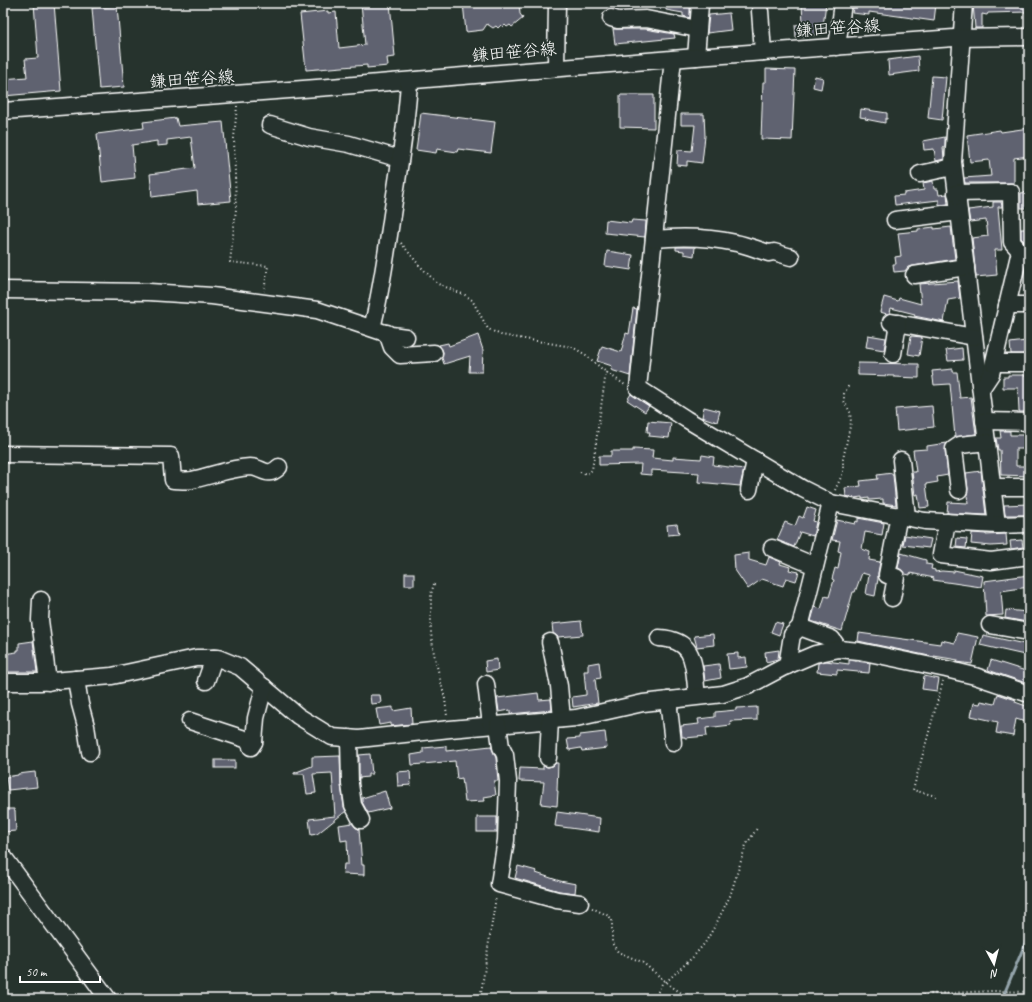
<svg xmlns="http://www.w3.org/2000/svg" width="1032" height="1002" font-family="Caveat,'Klee One',sans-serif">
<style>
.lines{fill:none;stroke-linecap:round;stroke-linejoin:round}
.stream{stroke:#95a5ac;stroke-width:3}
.building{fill:#5f6270;stroke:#fff}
.minor-casing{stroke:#fff;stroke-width:19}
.path{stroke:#fff;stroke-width:2;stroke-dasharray:1 3;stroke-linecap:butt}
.minor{stroke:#26332d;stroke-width:16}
.labels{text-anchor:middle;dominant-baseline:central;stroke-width:3.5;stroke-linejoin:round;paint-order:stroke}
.street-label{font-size:17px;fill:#fff;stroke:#26332d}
</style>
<rect width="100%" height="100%" fill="#26332d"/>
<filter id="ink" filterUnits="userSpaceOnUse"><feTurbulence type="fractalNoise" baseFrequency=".025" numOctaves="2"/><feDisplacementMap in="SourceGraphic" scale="8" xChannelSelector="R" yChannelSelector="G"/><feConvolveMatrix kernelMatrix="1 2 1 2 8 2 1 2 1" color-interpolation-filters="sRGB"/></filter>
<g filter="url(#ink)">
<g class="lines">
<path class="stream" d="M1002 999 1029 934"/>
</g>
<g class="building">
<path d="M34 3H54L61 91 3 96V79L27 77 25 59 38 58Z"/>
<path d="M361 3H390L395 57 387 58 388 66 367 68V65L306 70 300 14 328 11V13L336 12 339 48 365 45Z"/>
<path d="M463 3H519L520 14 523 18 512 27 510 25 507 27 505 25 503 27 501 25 498 28 496 26 493 28 487 24 483 30 466 32Z"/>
<path d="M802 3H826L822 34 796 37 795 25 803 24Z"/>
<path d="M854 3H928L936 4 934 21 869 12V15L852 13Z"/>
<path d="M973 3 1000 5V3H1026L1027 12 988 13 987 15 982 14V28H975Z"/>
<path d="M666 4 690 5V18L683 16V13L666 10Z"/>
<path d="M117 6 124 87 99 89 92 8Z"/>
<path d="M729 13 731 30 707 33 709 15Z"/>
<path d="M613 29H645L674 34 675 38 615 44Z"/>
<path d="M918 56 919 71 889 75 888 60Z"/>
<path d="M766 69 795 70 792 140 761 139 763 82H766Z"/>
<path d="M815 76 823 78 821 89 813 87Z"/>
<path d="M932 76 946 77 942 120 928 118Z"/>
<path d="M620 95H654V128L620 127Z"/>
<path d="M861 109 887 113V119H885V123L865 119 866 118 860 117Z"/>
<path d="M421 113 495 122 491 153 458 149 457 152 437 149 436 153 416 150Z"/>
<path d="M681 114H704L705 136 702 163 687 161V166L677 165 678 150 692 151 695 125H681Z"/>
<path d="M176 118 178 126 223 122 231 201 198 204 197 191 152 197 150 174 195 168 191 137 167 140V145L157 146V141L132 145 135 178 102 182 97 134 144 128 143 122Z"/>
<path d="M1029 128V156L1014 158V183H965L964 178 991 176 989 160 970 162 967 135 1000 130 1001 132Z"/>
<path d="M945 137V147H943L944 159 936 161 934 149 924 150 923 141Z"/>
<path d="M933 181 934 189H938L939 195 947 194 948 204 939 205V200L895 205 894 196 904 195V193L924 190 923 183Z"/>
<path d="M1029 192V208H1021V193Z"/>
<path d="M993 202H1001L1002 206V207H998L1002 250H995L997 275 976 277 972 238 988 236 986 220 970 222 968 210 993 207Z"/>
<path d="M606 220 631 223 632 220 646 221 645 237 605 233Z"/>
<path d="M934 227V229L951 227 955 259 913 266 908 267 905 271 894 272 893 264H896L895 257 901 256 898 233 918 231V229Z"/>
<path d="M1021 229H1029V243H1026L1021 238Z"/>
<path d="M676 247H695L694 256 684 254V251L676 250Z"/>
<path d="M607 251 633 255 631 270 605 266Z"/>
<path d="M958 281 960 298 948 300 944 322 914 316 915 314 891 308 890 313 887 314 880 312 884 297 898 301 899 298 921 304 919 284Z"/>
<path d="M633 308 637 309 630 376 611 370 612 366 597 361 602 346 621 352 626 333 629 334Z"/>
<path d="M478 335 483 350 482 372H469L470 356 444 364 442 358 443 352 439 345 448 343 449 346Z"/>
<path d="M868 335 886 338 884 350 866 347Z"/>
<path d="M911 336 922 337 919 356 908 354Z"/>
<path d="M1026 341 1027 354H1011L1010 343Z"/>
<path d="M962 348 963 360 948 361 946 350Z"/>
<path d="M858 363 919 364V378L894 377V376L858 375Z"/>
<path d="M953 369V372H957L960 398 971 397 976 434 955 437 950 384 934 385 932 371Z"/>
<path d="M1008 375H1028L1029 412H1019L1018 388H1003V377H1008Z"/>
<path d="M631 394 649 406 645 412 627 400Z"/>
<path d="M932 406 934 427 897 431 895 409Z"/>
<path d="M704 407 720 411 717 422 702 417Z"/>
<path d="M648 421 671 423 669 438 649 436 650 432H647Z"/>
<path d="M1000 431H1010V435H1029V449H1016V466H1029V476L1001 475 1000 450H998L996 438H1001Z"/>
<path d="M947 443 945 450 948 475 937 477 938 482 926 484 929 507 920 508 918 494 915 495 912 472H916L913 450 927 449V446Z"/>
<path d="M633 449 653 450 652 458 673 460V457L701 459 702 455 714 457 713 465 744 469 740 486 698 482 699 473 651 470V475L640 474 641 464 599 465V456H611V451H633Z"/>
<path d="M981 471 986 515 947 513 948 502 968 503 967 495 968 489 966 473Z"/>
<path d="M892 473V475H893L896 505 883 503V499L869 500V498L862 499V497L854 498 846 496 845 488 861 486 860 481 878 479 877 475Z"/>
<path d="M1029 504V515H1005L1004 505Z"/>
<path d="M807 507 816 510 813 521 816 522 813 536 800 532 794 547 777 540 785 522 795 526 799 516 803 518Z"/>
<path d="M858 518 884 523 882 535 865 532 862 549 870 552 869 560 880 562 878 573V579L875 596 866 594 869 575 862 573 855 592H853L842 631 811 621 815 607 821 609 825 596 829 597 834 580 832 579 835 568 838 569 841 552 838 551 840 541 832 540 837 520 855 524 856 521 858 522Z"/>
<path d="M677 524 679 534 668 535 667 525Z"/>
<path d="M972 533 986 534V535L1006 534 1007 545 991 546 971 544Z"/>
<path d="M905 535 931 539 929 548 903 545Z"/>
<path d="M957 538 967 539 966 548 956 547Z"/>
<path d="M1022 540 1023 547 1011 549 1010 541Z"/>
<path d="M749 553V560L766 565 769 557 781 562 780 564 790 567 789 570 799 572 796 581 786 578 783 586 762 579 748 589 735 570 734 555Z"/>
<path d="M901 553 926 560V564L932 565 931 569 935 570V572L942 571 954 572V570L983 576 981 587 933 580 934 578 910 573V575L905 574 902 570 898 568Z"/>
<rect x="405" y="573" width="9" height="12"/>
<path d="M1029 575V587L1001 591 1003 615 986 616 984 581Z"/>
<path d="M1006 610 1028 612 1027 622 1005 618Z"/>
<path d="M581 621 583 635 558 637 553 633 552 624Z"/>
<path d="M775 622 783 624 779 635 771 632Z"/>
<path d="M859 633 940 644 941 640 955 643 957 633 978 637 972 664 957 662 958 660 934 656V657L858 641Z"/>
<path d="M713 634 714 645 697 647 694 636Z"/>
<path d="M983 635 1029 645V656L980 645Z"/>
<path d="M33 641 37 672H3V654L17 652V650H19V643Z"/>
<path d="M779 650 778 659 766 662 765 652Z"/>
<path d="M738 653V658L746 657 747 667 729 669 727 654Z"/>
<path d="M497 659 498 670 486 672 485 661Z"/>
<path d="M849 660 870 663 869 673 837 670V674L817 672 818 663 826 661 849 664Z"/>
<path d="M991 660 1029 672V684L988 670Z"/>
<path d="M599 662 601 678 595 679 598 703 573 707 572 697 586 695V693L584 671H588V664Z"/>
<path d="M719 664 721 678 705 681 703 666Z"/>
<path d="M924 676 939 679 937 691 922 689Z"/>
<path d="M538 693 539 700 551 699 552 710 510 714V710L499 712 497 698Z"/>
<path d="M998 694 1016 700 1015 702 1029 707V723L1016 719 1013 736 996 733 998 722 971 716 974 703 980 704 981 701 995 704Z"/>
<path d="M370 695H380L381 703 371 704Z"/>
<path d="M393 707V711L411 708 412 724 391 726V723L379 725 376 709Z"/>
<path d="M757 707V720L730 721 731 725 706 728 707 736 685 738V737H682L681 726 699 724 698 719 715 717V712L736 710V708Z"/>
<path d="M605 732 607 748 582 751 581 748 569 750 567 739 580 738V735Z"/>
<path d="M446 746V751L491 746 496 758 498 781H494L496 795 484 797 485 801 465 802 462 778 457 779 455 761 412 765 411 755 423 753V748Z"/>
<path d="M370 754 372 774H368V777L359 778V755Z"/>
<path d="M340 756 341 785 344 807 346 811 317 834 311 835 309 819 335 816 332 773 313 774 316 793 307 794 304 774H294V773L312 766V757Z"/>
<rect x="215" y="760" width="20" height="8"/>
<path d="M556 763H558L557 791H558L557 806 541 804 544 782 519 781 520 768 543 769V766L548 767 553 766Z"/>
<path d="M410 771 411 785 398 786 397 772Z"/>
<path d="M35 772 37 787 8 790 6 777 18 775V774Z"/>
<path d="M385 791 390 808 368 813 362 802V798Z"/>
<path d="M3 809H14V811H15L16 831 3 832Z"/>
<path d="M557 812 600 818 599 832 555 826Z"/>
<rect x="477" y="817" width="20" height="15"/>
<path d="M352 823 356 828 359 829 362 865H364V875L343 874 344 864H348L347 840 341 841 339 825Z"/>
<path d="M518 866 537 871 536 873 560 881 576 884 575 893 559 891 515 878Z"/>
</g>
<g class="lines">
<defs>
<g id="minor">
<path d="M964 3 953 162 997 525"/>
<path d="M760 11 763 52"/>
<path d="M611 18 618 20 646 19 698 29"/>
<path d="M837 47 843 3"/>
<path d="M696 57 700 5"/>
<path d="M673 59 638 388 686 419 803 489 831 503 925 521 997 525 1029 524"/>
<path d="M556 68 557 3"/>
<path d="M3 111 330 87 696 57 954 38 1029 37"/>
<path d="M270 125 309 137 349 144 400 159"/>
<path d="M920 174 953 167"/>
<path d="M956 193 1011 192 1012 242 1020 251 991 374 981 389"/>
<path d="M895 220 959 212"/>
<path d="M654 239C682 236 709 237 736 243 747 245 758 250 769 253L774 252 791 257"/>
<path d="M914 275 966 267"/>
<path d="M3 290 149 292 212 296 317 310 391 335 406 337"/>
<path d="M1007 305H1029"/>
<path d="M891 322 974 337"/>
<path d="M372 328C382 289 387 248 393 208 399 166 407 123 409 81"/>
<path d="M387 333 392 347 400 355 434 353"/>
<path d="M893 354 898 323"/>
<path d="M994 363H1029"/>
<path d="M984 421 1029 422"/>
<path d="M3 454 171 456 173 480C179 480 186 481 192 480 211 476 230 468 250 467 262 467 267 479 279 467"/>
<path d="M901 460 907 517"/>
<path d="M993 487H1029"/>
<path d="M749 490 755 460"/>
<path d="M959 490 954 449 960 445 987 442"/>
<path d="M831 503 800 627 832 639 839 649"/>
<path d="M947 522 941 555 991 561 1029 556"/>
<path d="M772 548 815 566"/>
<path d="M892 598 896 577 887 575 899 515"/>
<path d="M41 600 40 620 48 682"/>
<path d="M990 625 1029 632"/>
<path d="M659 638C698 640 693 667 697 696"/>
<path d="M550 642 559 686 562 719"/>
<path d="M787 666 792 635 800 627"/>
<path d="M76 679 80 704 86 726 90 752"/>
<path d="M206 681 214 658"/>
<path d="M3 682H40L112 676 196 658H218L240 667 298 716 332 737 359 739 450 729 576 718 643 703 723 694 748 686 782 668 815 654 839 649 859 651 946 669 975 676 1029 694"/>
<path d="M486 684 491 725"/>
<path d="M668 700 673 743"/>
<path d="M190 721 254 742"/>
<path d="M498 725 501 747 505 755 508 781 506 840 499 884 557 900 580 903"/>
<path d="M349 738 350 784 353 805 361 820"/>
<path d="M251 747 254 742 256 718 264 687"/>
<path d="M548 758 550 720"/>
<path d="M3 856 108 999"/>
</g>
</defs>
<use href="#minor" class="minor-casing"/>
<g class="path">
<path d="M237 106 234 138 236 209 230 262 268 266 264 291"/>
<path d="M401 243 419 265 438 284 465 295 472 300 488 329 501 335 572 347 586 355 602 369 625 385"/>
<path d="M580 472 587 474 592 470 606 372"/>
<path d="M835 490 843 473V459L851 422 850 412 844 401V394L849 385"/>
<path d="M434 584 431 594V633L434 654 445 699 447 716"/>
<path d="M936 796 913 790 943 681"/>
<path d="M592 908 609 916 612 920V943L618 952 642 962 671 986 683 994 708 999"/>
<path d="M666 982 693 957 705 943 716 924 730 896 746 845 758 827"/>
<path d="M480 999 496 897"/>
<path d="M654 999 664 980"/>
<path d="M899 999 929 994 993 991 1029 992"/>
</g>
<use href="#minor" class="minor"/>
</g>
</g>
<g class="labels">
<g class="street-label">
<text transform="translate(838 28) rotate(-4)">鎌田笹谷線</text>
<text transform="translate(514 52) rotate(-5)">鎌田笹谷線</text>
<text transform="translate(192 79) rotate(-4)">鎌田笹谷線</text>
</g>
</g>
<rect width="1032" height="1002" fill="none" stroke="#26332d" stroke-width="16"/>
<rect x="8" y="8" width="1016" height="986" fill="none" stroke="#fff" stroke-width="1.5" filter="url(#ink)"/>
<g transform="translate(994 964) rotate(173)" stroke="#26332d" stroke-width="3" paint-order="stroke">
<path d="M0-3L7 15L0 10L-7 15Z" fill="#ffffff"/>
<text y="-6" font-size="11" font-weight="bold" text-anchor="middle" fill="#ffffff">N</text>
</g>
<path d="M20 976v6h80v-6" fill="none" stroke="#ffffff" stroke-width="2"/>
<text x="26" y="976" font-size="12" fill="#ffffff" stroke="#26332d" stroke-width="3" paint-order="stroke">50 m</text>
</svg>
